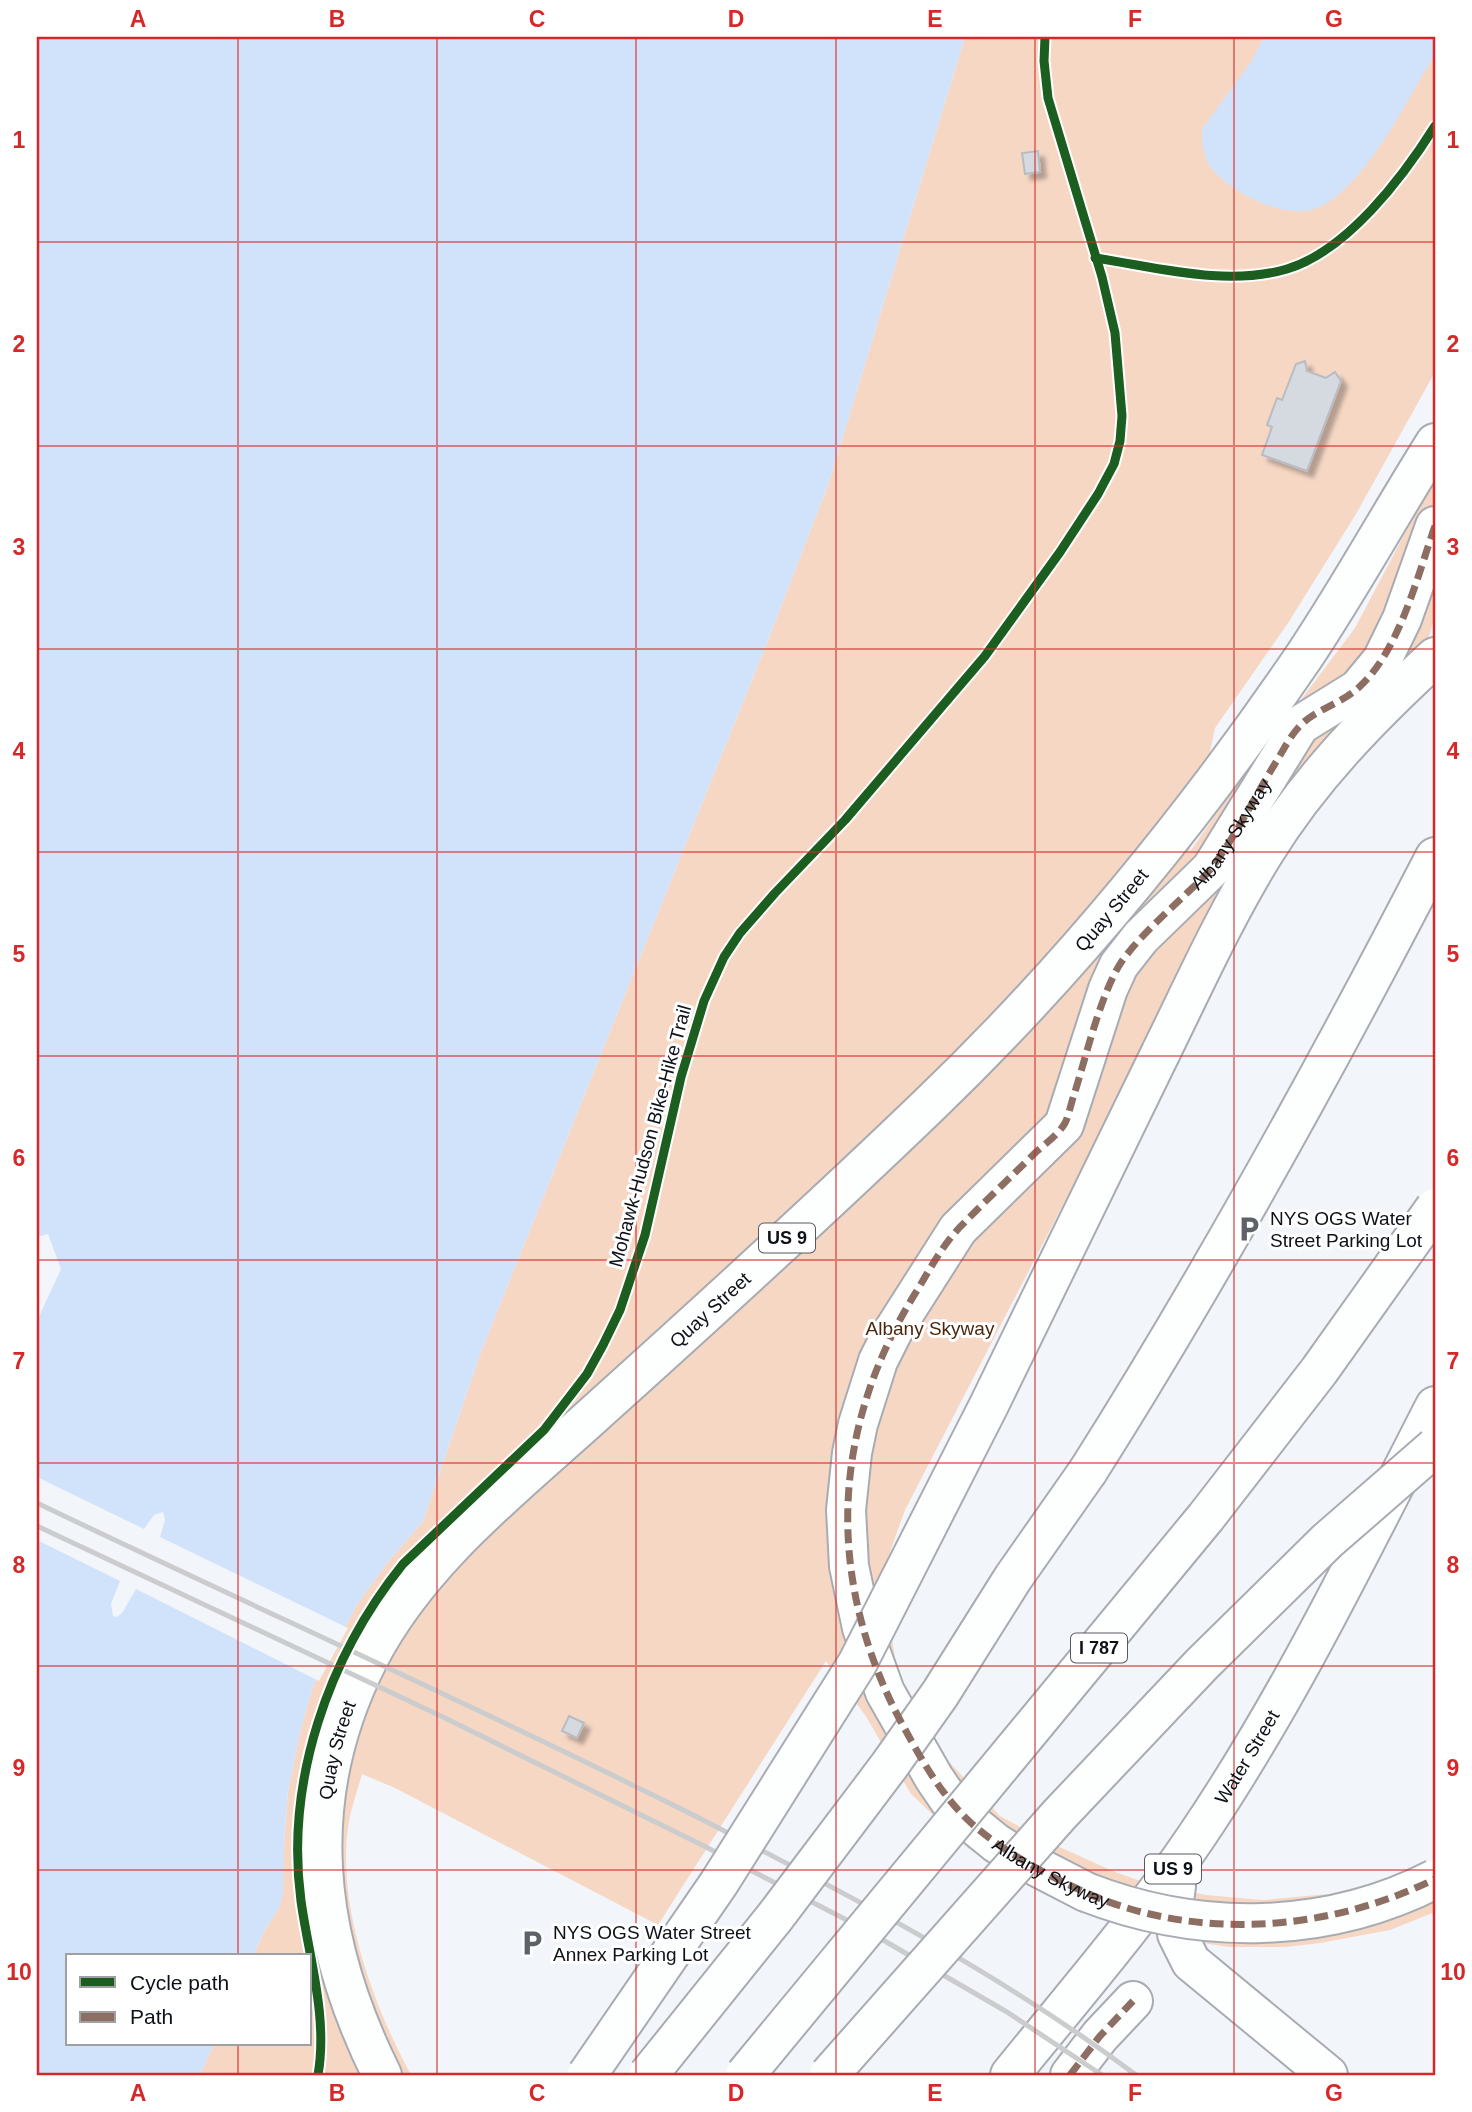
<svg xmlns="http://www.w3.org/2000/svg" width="1472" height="2112" font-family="Helvetica,sans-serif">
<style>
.green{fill:#f6d7c4}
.water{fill:#d1e3fb}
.pier{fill:#f2f5fa}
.building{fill:#d5dae0;stroke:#b8bcc2;stroke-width:2;filter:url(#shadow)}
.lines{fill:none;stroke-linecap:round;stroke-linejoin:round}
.street-casing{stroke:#a8acb2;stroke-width:42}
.secondary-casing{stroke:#a8acb2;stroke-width:42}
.primary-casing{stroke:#a8acb2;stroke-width:42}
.highway-casing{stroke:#a8acb2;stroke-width:42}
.street{stroke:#fdfefe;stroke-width:38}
.secondary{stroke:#fdfefe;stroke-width:38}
.primary{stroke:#fdfefe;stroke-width:38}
.highway{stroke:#fdfefe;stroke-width:38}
.rail{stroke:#cbcccd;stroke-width:5}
.street-bridge-casing{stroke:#a8acb2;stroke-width:42;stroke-linecap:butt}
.highway-bridge-casing{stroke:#a8acb2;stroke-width:42;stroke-linecap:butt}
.street-bridge{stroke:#fdfefe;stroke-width:38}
.highway-bridge{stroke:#fdfefe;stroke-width:38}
.quiet{stroke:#8d6e63;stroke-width:7;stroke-dasharray:14 7;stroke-linecap:butt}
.cycleway-casing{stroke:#fff;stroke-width:13}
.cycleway{stroke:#1b5e20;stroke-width:9}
.grid{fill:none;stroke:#d62828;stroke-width:2;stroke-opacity:0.55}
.labels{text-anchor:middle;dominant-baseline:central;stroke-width:6;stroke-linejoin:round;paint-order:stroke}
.shield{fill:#fff;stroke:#56595e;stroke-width:2}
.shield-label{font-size:18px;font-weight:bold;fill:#0d1219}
.street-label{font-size:19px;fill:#0d1219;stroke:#fff}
.poi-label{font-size:19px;fill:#0d1219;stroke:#fff;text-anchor:start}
.park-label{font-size:19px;fill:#4a280e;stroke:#fff}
.neatline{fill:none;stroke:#d62828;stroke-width:2.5}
.grid-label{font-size:23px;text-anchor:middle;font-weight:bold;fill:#d62828}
</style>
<defs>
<filter id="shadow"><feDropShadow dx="6" dy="6" stdDeviation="2" flood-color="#0004"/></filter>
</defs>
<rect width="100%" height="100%" fill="#f2f5fa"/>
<path class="green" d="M965 37H1435V372L1356 514 1288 623 1215 728 1189 853 1232 791 1355 628 1435 476V616L1426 646 1251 864 1143 1044 1083 1166 905 1510 882 1574 895 1658 910 1703 948 1761 1000 1816 1044 1840 1115 1872 1149 1884 1206 1895 1263 1900 1329 1894 1377 1882 1435 1860V1912L1390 1930 1320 1943 1286 1947H1228L1166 1937 1078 1908 1028 1885 968 1848 911 1794 867 1718 826 1661 658 1925 395 1788 362 1774C358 1789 352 1805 349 1821 335 1902 373 2005 411 2075H200L214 2044H310V1956H253L265 1930 279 1908 288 1792 300 1732 313 1686 358 1603 387 1563 423 1521 482 1349 768 640 828 485Z"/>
<g class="water">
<path d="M37 37H965L828 485 768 640 482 1349 423 1521 387 1563 358 1603 313 1686 300 1732 288 1792 284 1842 283 1894 279 1908 265 1930 253 1956H68V2044H214L200 2075H37Z"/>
<path d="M1264 37H1435C1435 41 1436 48 1435 53 1432 62 1424 72 1419 81 1399 117 1357 193 1317 208 1285 221 1228 192 1209 165 1203 156 1202 140 1202 129L1251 62Z"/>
</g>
<g class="pier">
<path d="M48 1234 61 1269 37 1321V1237Z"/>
<path d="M37 1477 144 1529 154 1515 163 1512 165 1520 160 1537 348 1628 319 1681 136 1589 122 1613 117 1617 113 1616 111 1604 120 1581 37 1540Z"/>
</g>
<g class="building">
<path d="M1038 151 1040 172 1025 174 1022 153Z"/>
<path d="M1305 361 1307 371 1326 378 1335 372 1341 381 1307 471 1262 455 1272 427 1267 425 1277 398 1282 400 1296 364Z"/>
<path d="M569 1716 584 1723 577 1738 562 1731Z"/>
</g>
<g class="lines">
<defs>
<g id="street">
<path id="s1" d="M1086 1892 1022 1859 996 1843 969 1821 949 1800 934 1778 885 1692 862 1628 849 1566 846 1510 852 1453 858 1424 878 1361 893 1331 958 1229 1064 1125 1108 989 1119 965 1141 937 1211 869 1300 725 1358 689 1382 660 1402 619 1435 526"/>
<path d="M1070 2075 1100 2036 1133 2001"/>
</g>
<path id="secondary" d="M1176 1886 1174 1901 1177 1934 1191 1962 1328 2075"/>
<g id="primary">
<path id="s2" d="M382 2075C314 1938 297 1799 369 1658 421 1557 517 1485 600 1409 710 1310 820 1210 927 1107 1067 973 1196 815 1305 655 1351 586 1391 513 1435 443"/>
<path id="s3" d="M1010 2075C1073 1997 1140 1920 1196 1837 1288 1701 1360 1552 1435 1406"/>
</g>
<g id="highway">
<path d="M1161 1052C1194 985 1225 916 1264 853 1310 778 1371 716 1435 657"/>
<path d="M1088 1471C1214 1272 1327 1066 1435 857"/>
</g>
</defs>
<use href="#street" class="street-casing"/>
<use href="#secondary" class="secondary-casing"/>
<use href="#primary" class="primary-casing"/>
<use href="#highway" class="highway-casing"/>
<use href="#street" class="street"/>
<use href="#secondary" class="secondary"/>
<use href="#primary" class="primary"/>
<use href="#highway" class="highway"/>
<g class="rail">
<path d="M37 1503C258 1609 482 1709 701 1819 851 1896 1000 1973 1136 2075"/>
<path d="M37 1526 443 1717 706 1847 864 1929 1007 2012 1102 2075"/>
</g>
<defs>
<path id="street-bridge" d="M1086 1892C1199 1936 1326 1935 1435 1879"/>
<g id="highway-bridge">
<path d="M587 2075 719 1883 857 1664 989 1405 1161 1052"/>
<path d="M648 2075 775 1917 889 1766 940 1694 1013 1578 1088 1471"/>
<path d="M745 2075 1206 1517 1319 1371 1435 1208"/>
<path d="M829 2075 1059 1815 1202 1664 1327 1541 1435 1447"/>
</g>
</defs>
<use href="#street-bridge" class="street-bridge-casing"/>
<use href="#highway-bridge" class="highway-bridge-casing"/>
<use href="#street-bridge" class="street-bridge"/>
<use href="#highway-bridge" class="highway-bridge"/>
<g class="quiet">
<path id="s4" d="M1435 526C1417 577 1399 653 1357 689 1340 704 1312 711 1298 728 1289 738 1283 751 1276 762 1255 796 1237 834 1213 866 1205 877 1194 886 1185 895 1163 916 1140 936 1122 961 1101 992 1086 1057 1074 1095 1071 1103 1069 1115 1065 1123 1059 1134 1045 1144 1036 1152 1012 1176 987 1199 964 1223 945 1241 931 1267 918 1289 830 1428 825 1578 901 1722 920 1757 940 1794 970 1822 1002 1851 1043 1873 1082 1891 1194 1942 1327 1932 1435 1879"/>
<path d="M1070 2075 1100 2036 1133 2001"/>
</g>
<defs>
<g id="cycleway">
<path d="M1095 258C1156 267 1226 287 1287 269 1347 251 1403 177 1435 126"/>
<path d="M318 2075C328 2017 309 1958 301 1901 285 1782 328 1657 403 1564L544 1430 587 1374 603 1345 620 1310 645 1235 681 1077 704 1001 724 957 740 933 775 893 845 820 985 656 1060 552 1098 494 1114 464 1120 441 1122 416 1115 333 1102 277 1048 98 1044 61 1045 37"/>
</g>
</defs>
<use href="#cycleway" class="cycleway-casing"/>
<use href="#cycleway" class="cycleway"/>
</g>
<path class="grid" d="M238 37V1956M437 37V2075M636 37V2075M836 37V2075M1035 37V2075M1234 37V2075M37 242H1435M37 446H1435M37 649H1435M37 852H1435M37 1056H1435M37 1260H1435M37 1463H1435M37 1666H1435M37 1870H1435M238 2044V2075"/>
<defs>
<symbol id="parking-bare" viewBox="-9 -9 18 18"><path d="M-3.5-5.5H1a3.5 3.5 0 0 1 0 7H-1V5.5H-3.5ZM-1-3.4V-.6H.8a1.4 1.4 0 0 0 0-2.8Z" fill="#5d6168" stroke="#fff" stroke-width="2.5" paint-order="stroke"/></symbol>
</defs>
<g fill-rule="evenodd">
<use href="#parking-bare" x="1230" y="1210" width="38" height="38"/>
<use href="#parking-bare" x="513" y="1924" width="38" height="38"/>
</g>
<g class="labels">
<g class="shield">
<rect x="759" y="1223.5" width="56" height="29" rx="5"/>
<rect x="1071" y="1633.5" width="56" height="29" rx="5"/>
<rect x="1145" y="1854.5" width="56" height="29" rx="5"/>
</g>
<g class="shield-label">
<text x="787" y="1238">US 9</text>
<text x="1099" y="1648">I 787</text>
<text x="1173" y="1869">US 9</text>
</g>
<g class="street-label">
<text stroke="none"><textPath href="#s1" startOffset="1278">Albany Skyway</textPath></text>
<text stroke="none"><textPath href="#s2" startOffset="1491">Quay Street</textPath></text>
<text transform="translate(650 1136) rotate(-75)">Mohawk-Hudson Bike-Hike Trail</text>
<text stroke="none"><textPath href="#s2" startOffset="924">Quay Street</textPath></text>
<text stroke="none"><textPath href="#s2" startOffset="336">Quay Street</textPath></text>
<text stroke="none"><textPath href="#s3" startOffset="397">Water Street</textPath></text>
<text stroke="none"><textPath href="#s4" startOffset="1617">Albany Skyway</textPath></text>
</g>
<g class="poi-label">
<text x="1270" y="1218">NYS OGS Water<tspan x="1270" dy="22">Street Parking Lot</tspan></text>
<text x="553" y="1932">NYS OGS Water Street<tspan x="553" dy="22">Annex Parking Lot</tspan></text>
</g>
<g class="park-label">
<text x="930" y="1328">Albany Skyway</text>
</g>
</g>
<rect width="1472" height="2112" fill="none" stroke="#ffffff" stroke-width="77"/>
<rect x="66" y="1954" width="245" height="91" fill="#ffffff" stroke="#9ea0a3" stroke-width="2"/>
<rect x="80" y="1977" width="35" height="10" fill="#1b5e20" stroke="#9ea0a3" stroke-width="2"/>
<text x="130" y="1990" font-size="21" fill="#0d1219">Cycle path</text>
<rect x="80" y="2012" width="35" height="10" fill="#8d6e63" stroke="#9ea0a3" stroke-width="2"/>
<text x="130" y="2024" font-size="21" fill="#0d1219">Path</text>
<rect x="38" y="38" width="1396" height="2036" class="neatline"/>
<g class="grid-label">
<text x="138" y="27">A</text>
<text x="337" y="27">B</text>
<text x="537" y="27">C</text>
<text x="736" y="27">D</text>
<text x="935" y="27">E</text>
<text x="1135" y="27">F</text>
<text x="1334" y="27">G</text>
<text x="19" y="148">1</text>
<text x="1453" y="148">1</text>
<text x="19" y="352">2</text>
<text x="1453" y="352">2</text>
<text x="19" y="555">3</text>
<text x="1453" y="555">3</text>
<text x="19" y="759">4</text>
<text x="1453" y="759">4</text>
<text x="19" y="962">5</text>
<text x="1453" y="962">5</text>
<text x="19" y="1166">6</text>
<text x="1453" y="1166">6</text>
<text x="19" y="1369">7</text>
<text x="1453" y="1369">7</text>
<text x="19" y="1573">8</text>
<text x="1453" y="1573">8</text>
<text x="19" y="1776">9</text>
<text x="1453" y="1776">9</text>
<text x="19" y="1980">10</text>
<text x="1453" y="1980">10</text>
<text x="138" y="2101">A</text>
<text x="337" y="2101">B</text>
<text x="537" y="2101">C</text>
<text x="736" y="2101">D</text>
<text x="935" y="2101">E</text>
<text x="1135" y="2101">F</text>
<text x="1334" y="2101">G</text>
</g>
</svg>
